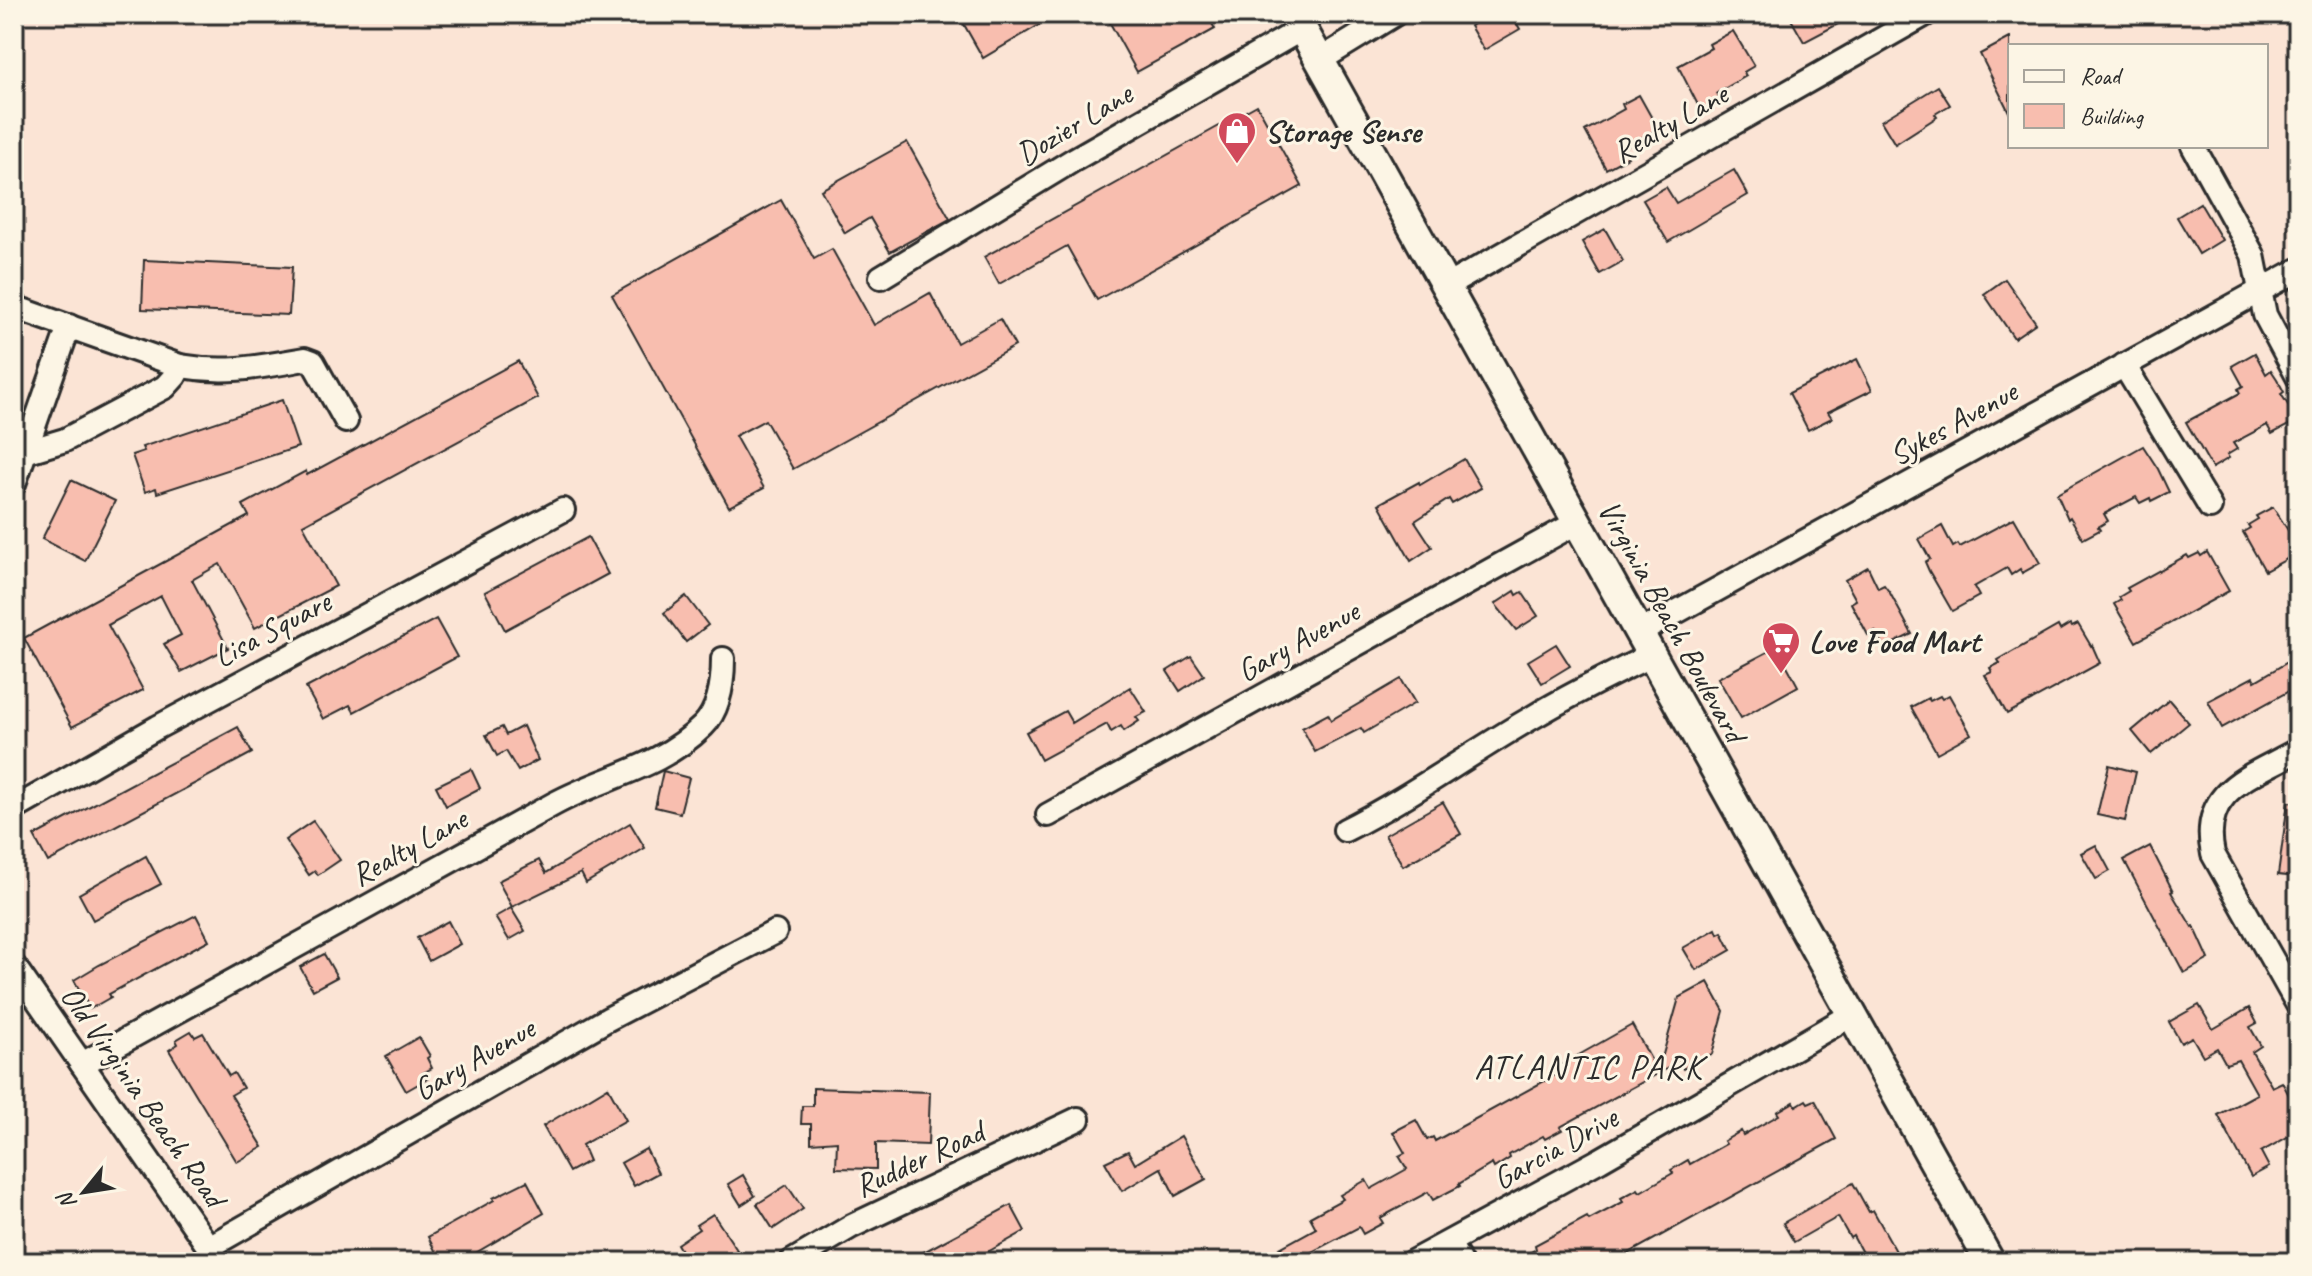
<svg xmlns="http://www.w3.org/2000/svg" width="2312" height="1276" font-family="Caveat,sans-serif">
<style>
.building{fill:#f8beaf;stroke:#2b2b2b;stroke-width:2}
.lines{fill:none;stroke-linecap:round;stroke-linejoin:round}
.minor-casing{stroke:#2b2b2b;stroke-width:28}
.major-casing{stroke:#2b2b2b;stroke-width:34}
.minor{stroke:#fcf5e5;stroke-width:22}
.major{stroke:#fcf5e5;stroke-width:28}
.labels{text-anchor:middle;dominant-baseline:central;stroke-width:6;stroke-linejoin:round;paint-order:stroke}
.street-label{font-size:32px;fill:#2b2b2b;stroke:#fcf5e5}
.poi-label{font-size:32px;font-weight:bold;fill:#2b2b2b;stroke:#fcf5e5;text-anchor:start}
.neighbourhood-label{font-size:34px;letter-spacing:2px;fill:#2b2b2b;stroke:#fcf5e5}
</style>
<rect width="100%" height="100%" fill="#fbe4d5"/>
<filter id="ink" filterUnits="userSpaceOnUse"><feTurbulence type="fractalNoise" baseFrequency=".0125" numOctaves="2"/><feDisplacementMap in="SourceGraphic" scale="16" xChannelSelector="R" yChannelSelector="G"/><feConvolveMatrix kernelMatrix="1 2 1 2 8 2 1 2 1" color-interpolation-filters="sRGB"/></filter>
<g filter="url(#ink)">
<g class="building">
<path d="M958 14H1058L983 58Z"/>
<path d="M1105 14H1207L1215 29 1137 72Z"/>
<path d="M1490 14H1511L1520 29 1484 50 1470 26Z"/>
<path d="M1788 14H1857L1804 42Z"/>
<path d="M1733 31 1754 66 1744 72 1746 76 1717 93 1721 100 1701 111 1678 66 1711 48 1709 44Z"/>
<path d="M2010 38V114L1980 54Z"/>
<path d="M1938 86 1950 105 1935 114 1937 117 1895 144 1881 121Z"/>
<path d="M1639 95 1658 129 1623 148 1628 157 1606 169 1585 131 1624 109 1622 104Z"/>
<path d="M1257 105 1302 186 1097 300 1067 246 999 284 984 257Z"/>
<path d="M907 142 950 219 890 252 870 218 845 233 821 190Z"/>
<path d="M1734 170 1748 195 1668 242 1643 200 1666 187 1676 203Z"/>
<path d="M781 200 814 259 832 249 874 325 930 293 957 343 1000 319 1015 346 793 469 765 420 735 436 764 488 729 507 612 295Z"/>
<path d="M2200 203 2222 240 2199 254 2177 217Z"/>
<path d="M1605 229 1623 261 1600 274 1582 242Z"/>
<path d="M144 260 292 267 289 315 142 309Z"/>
<path d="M2005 279 2036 323 2014 338 1984 294Z"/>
<path d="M2255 353 2266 374 2271 370 2277 379 2284 392 2281 394 2298 420 2272 434 2267 425 2233 443 2237 449 2227 455 2229 458 2212 468 2186 422 2240 393 2238 389 2243 386 2232 366Z"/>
<path d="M1857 359 1872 390 1828 412 1832 418 1808 430 1789 393Z"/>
<path d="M518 361 538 398 303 525 336 586 255 628 220 564 192 580 228 648 181 672 164 644 181 635 161 596 108 625 143 690 72 727 24 638 249 516 243 505 306 471 307 475Z"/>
<path d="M282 400 298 447 157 493 156 488 145 492 132 455 144 451 142 447Z"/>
<path d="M2143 446 2158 469 2169 492 2151 501 2150 498 2140 503 2136 497 2104 514 2108 521 2098 527 2100 530 2083 539 2070 517 2068 519 2057 494Z"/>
<path d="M1464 459 1481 488 1452 504 1449 499 1415 521 1432 547 1411 561 1379 504 1419 482 1420 485Z"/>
<path d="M71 480 115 501 85 561 42 539Z"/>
<path d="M2273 507 2291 535 2298 553 2265 571 2243 532 2250 528 2248 525 2258 519 2256 516Z"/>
<path d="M2014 518 2040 563 2022 573 2020 569 2011 575 2007 568 1974 587 1979 596 1952 611 1929 571 1925 562 1930 559 1919 539 1942 526 1953 547 1958 544 1960 547Z"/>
<path d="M588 537 608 574 505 630 485 592Z"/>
<path d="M2207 552 2229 591 2136 642 2114 604 2121 600 2119 597 2129 591 2127 588 2187 555 2189 558 2199 553 2201 556Z"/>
<path d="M1868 567 1878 588 1884 585 1890 593 1912 634 1884 648 1875 631 1868 635 1851 603 1856 600 1845 580Z"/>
<path d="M1515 591 1517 595 1522 592 1538 616 1516 630 1495 604Z"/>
<path d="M686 596 708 625 686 642 664 613Z"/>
<path d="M436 619 457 657 354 712 350 705 323 719 306 688Z"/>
<path d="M2070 624 2072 627 2078 624 2091 646 2092 645 2100 663 2007 714 1985 675 1992 672 1990 668 2000 663 1998 660 2058 626 2060 630Z"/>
<path d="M1556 644 1570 666 1542 683 1528 661Z"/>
<path d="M1777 647 1798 686 1741 718 1718 678Z"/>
<path d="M1191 656 1204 675 1180 691 1167 671Z"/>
<path d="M2298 656V686L2222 728 2208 701 2253 677 2255 681Z"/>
<path d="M1401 679 1415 703 1364 733 1361 728 1315 752 1302 728 1328 714 1331 720Z"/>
<path d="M1130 687 1146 712 1136 717 1139 721 1124 731 1121 726 1111 732 1107 724 1041 760 1026 732 1065 711 1072 723Z"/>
<path d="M1949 695 1971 734 1937 753 1911 707 1928 698 1930 701 1940 696 1942 699Z"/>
<path d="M2169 700 2189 723 2151 754 2132 731Z"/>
<path d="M523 726 538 760 518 771 506 751 497 756 486 735 502 727 506 735Z"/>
<path d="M238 727 252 753 48 862 34 836Z"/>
<path d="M2109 765 2136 772 2125 821 2097 815Z"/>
<path d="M471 769 480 788 446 806 436 786Z"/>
<path d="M663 771 689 778 680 813 655 807Z"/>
<path d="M1443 802 1461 834 1403 866 1385 835Z"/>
<path d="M2288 802 2298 803V877L2278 875Z"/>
<path d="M313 821 340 860 318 875 315 871 309 875 285 840Z"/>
<path d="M630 823 645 848 586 883 581 873 512 907 498 881 539 860 546 873Z"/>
<path d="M2096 845 2110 871 2096 879 2081 853Z"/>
<path d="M2150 846 2173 891 2171 892 2192 927 2194 926 2209 959 2184 973 2124 860Z"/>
<path d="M146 856 161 884 93 920 79 894Z"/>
<path d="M511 908 525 931 509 940 495 917Z"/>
<path d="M196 915 209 940 109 994 111 997 90 1009 74 980 99 965Z"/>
<path d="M448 921 460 944 429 961 417 938Z"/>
<path d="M1716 929 1718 934 1722 932 1731 950 1696 970 1683 948Z"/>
<path d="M324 954 337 977 313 990 300 967Z"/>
<path d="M1708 982 1724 1011 1712 1054 1683 1069 1679 1062 1560 1127 1562 1130 1545 1139 1543 1136 1509 1155 1510 1158 1494 1168 1492 1164 1459 1184 1460 1186 1433 1200 1428 1192 1380 1218 1383 1223 1363 1234 1359 1227 1293 1262H1288L1280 1248 1316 1228 1310 1217 1343 1199 1340 1195 1366 1180 1371 1189 1407 1169 1399 1156 1405 1153 1393 1132 1416 1120 1427 1140 1433 1137 1435 1141 1557 1074 1554 1069 1632 1025 1658 1072 1679 998Z"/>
<path d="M2199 1005 2213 1029 2249 1008 2257 1023 2250 1027 2261 1046 2252 1052 2272 1087 2282 1082 2298 1112V1131L2261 1152 2269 1167 2251 1177 2218 1115 2257 1094 2238 1060 2226 1064 2217 1048 2203 1056 2192 1037 2181 1043 2169 1022Z"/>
<path d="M191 1031 195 1037 203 1033 229 1076 234 1073 243 1088 231 1095 263 1147 237 1162 169 1050 178 1044 176 1040Z"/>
<path d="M419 1037 430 1056 427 1058 432 1068 423 1073 427 1079 406 1091 386 1056Z"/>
<path d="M608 1087 626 1120 582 1145 589 1161 569 1172 543 1126Z"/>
<path d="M813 1088 930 1092 928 1145 876 1143V1169L836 1168 837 1141 811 1143V1124H801L802 1106H813Z"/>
<path d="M1806 1100 1808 1103 1815 1100 1836 1139 1613 1262H1513L1536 1249 1535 1245 1587 1217 1589 1220 1623 1202 1621 1198 1638 1189 1640 1192 1673 1173 1671 1170 1688 1160 1690 1164 1726 1144 1724 1141 1741 1131 1743 1135 1779 1115 1777 1112 1794 1102 1796 1106Z"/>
<path d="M1181 1136 1206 1179 1175 1196 1161 1168 1122 1191 1105 1162 1128 1151 1135 1164Z"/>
<path d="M646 1149 658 1173 634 1186 621 1163Z"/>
<path d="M743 1175 755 1196 741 1205 728 1184Z"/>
<path d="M527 1181 544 1213 460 1262H441L428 1237 494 1200 493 1198Z"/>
<path d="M1853 1183 1869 1212 1873 1210 1902 1262H1867L1853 1236 1850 1238 1838 1217 1794 1242 1783 1223Z"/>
<path d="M787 1185 803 1209 773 1229 757 1204Z"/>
<path d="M1011 1205 1025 1231 984 1254 986 1257 975 1262H905Z"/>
<path d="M713 1214 737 1250 733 1253 738 1262H688L677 1244 699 1229 696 1225Z"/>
</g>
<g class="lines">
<defs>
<g id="minor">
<path d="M1320 60 1395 14"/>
<path d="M2193 146 2253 255 2265 315 2298 377"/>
<path d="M881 277 1075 159 1302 29"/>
<path d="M1445 287 1926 14"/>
<path d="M14 307 180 366C227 374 259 367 305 359L313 362 346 421"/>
<path d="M2124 365 2210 507"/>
<path d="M25 452 65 440 165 387 175 376 180 366"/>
<path d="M14 484 69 326"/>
<path d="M1640 632 2298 270"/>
<path d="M2298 750C2251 777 2199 789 2213 854L2298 1005"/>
<path d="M14 809 158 727 563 510"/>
<path d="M1048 815 1578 522"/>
<path d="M1345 830C1409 798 1466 756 1528 720 1568 696 1610 675 1652 655"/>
<path d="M14 966 219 1262"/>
<path d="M82 1064C239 977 397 891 554 804 605 776 659 769 703 726 720 709 723 682 723 659"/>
<path d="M1449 1243 1460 1262"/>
<path d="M209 1247 608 1019 775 932"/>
<path d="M791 1262 852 1226 1078 1119"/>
<path d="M1412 1262 1600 1160 1853 1014"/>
</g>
<path id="major" d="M1294 14 1990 1262"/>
</defs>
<use href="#minor" class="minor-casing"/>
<use href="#major" class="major-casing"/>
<use href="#minor" class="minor"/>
<use href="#major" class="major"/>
</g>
</g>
<defs>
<symbol id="shop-pin" viewBox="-11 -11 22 30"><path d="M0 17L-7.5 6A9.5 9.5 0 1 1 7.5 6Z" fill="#d1495b" stroke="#fcf5e5"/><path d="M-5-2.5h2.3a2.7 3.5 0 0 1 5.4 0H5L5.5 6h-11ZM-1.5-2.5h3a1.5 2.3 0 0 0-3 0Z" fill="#fff"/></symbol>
<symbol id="supermarket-pin" viewBox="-11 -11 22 30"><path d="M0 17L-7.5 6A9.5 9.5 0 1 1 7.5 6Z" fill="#d1495b" stroke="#fcf5e5"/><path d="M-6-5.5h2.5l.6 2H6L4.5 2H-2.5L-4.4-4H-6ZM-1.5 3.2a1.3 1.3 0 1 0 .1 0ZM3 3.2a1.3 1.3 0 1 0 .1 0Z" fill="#fff"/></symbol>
</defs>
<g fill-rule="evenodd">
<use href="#shop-pin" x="1215" y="109" width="44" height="60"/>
<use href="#supermarket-pin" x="1759" y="619" width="44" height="60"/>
</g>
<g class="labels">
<g class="street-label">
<text transform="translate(1670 123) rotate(-30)">Realty Lane</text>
<text transform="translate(1074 124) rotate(-31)">Dozier Lane</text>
<text transform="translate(1953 423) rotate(-29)">Sykes Avenue</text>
<text transform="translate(1672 621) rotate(61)">Virginia Beach Boulevard</text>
<text transform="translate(272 629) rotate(-28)">Lisa Square</text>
<text transform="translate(1298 641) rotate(-29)">Gary Avenue</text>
<text transform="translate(409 847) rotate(-29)">Realty Lane</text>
<text transform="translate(474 1059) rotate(-30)">Gary Avenue</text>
<text transform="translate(143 1096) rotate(55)">Old Virginia Beach Road</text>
<text transform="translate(1555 1148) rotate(-29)">Garcia Drive</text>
<text transform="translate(919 1159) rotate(-25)">Rudder Road</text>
</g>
<g class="poi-label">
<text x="1265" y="131">Storage Sense</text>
<text x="1809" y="641">Love Food Mart</text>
</g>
<g class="neighbourhood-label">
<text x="1589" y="1066">ATLANTIC PARK</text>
</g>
</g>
<rect width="2312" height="1276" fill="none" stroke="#fcf5e5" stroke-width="48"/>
<rect x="24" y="24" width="2264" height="1228" fill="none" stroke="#2b2b2b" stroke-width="3" filter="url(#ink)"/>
<rect x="2008" y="44" width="260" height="104" fill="#fcf5e5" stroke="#a8a49b" stroke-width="2"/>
<rect x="2024" y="70" width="40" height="12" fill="#fcf5e5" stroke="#a8a49b" stroke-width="2"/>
<text x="2080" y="84" font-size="24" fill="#2b2b2b">Road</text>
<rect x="2024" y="104" width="40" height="24" fill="#f8beaf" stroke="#a8a49b" stroke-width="2"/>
<text x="2080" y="124" font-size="24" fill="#2b2b2b">Building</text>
<g transform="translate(84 1192) rotate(240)" stroke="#fcf5e5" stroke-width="6" paint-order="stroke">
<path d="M0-6L14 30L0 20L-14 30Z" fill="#2b2b2b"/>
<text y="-12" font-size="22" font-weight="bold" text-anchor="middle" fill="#2b2b2b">N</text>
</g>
</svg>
